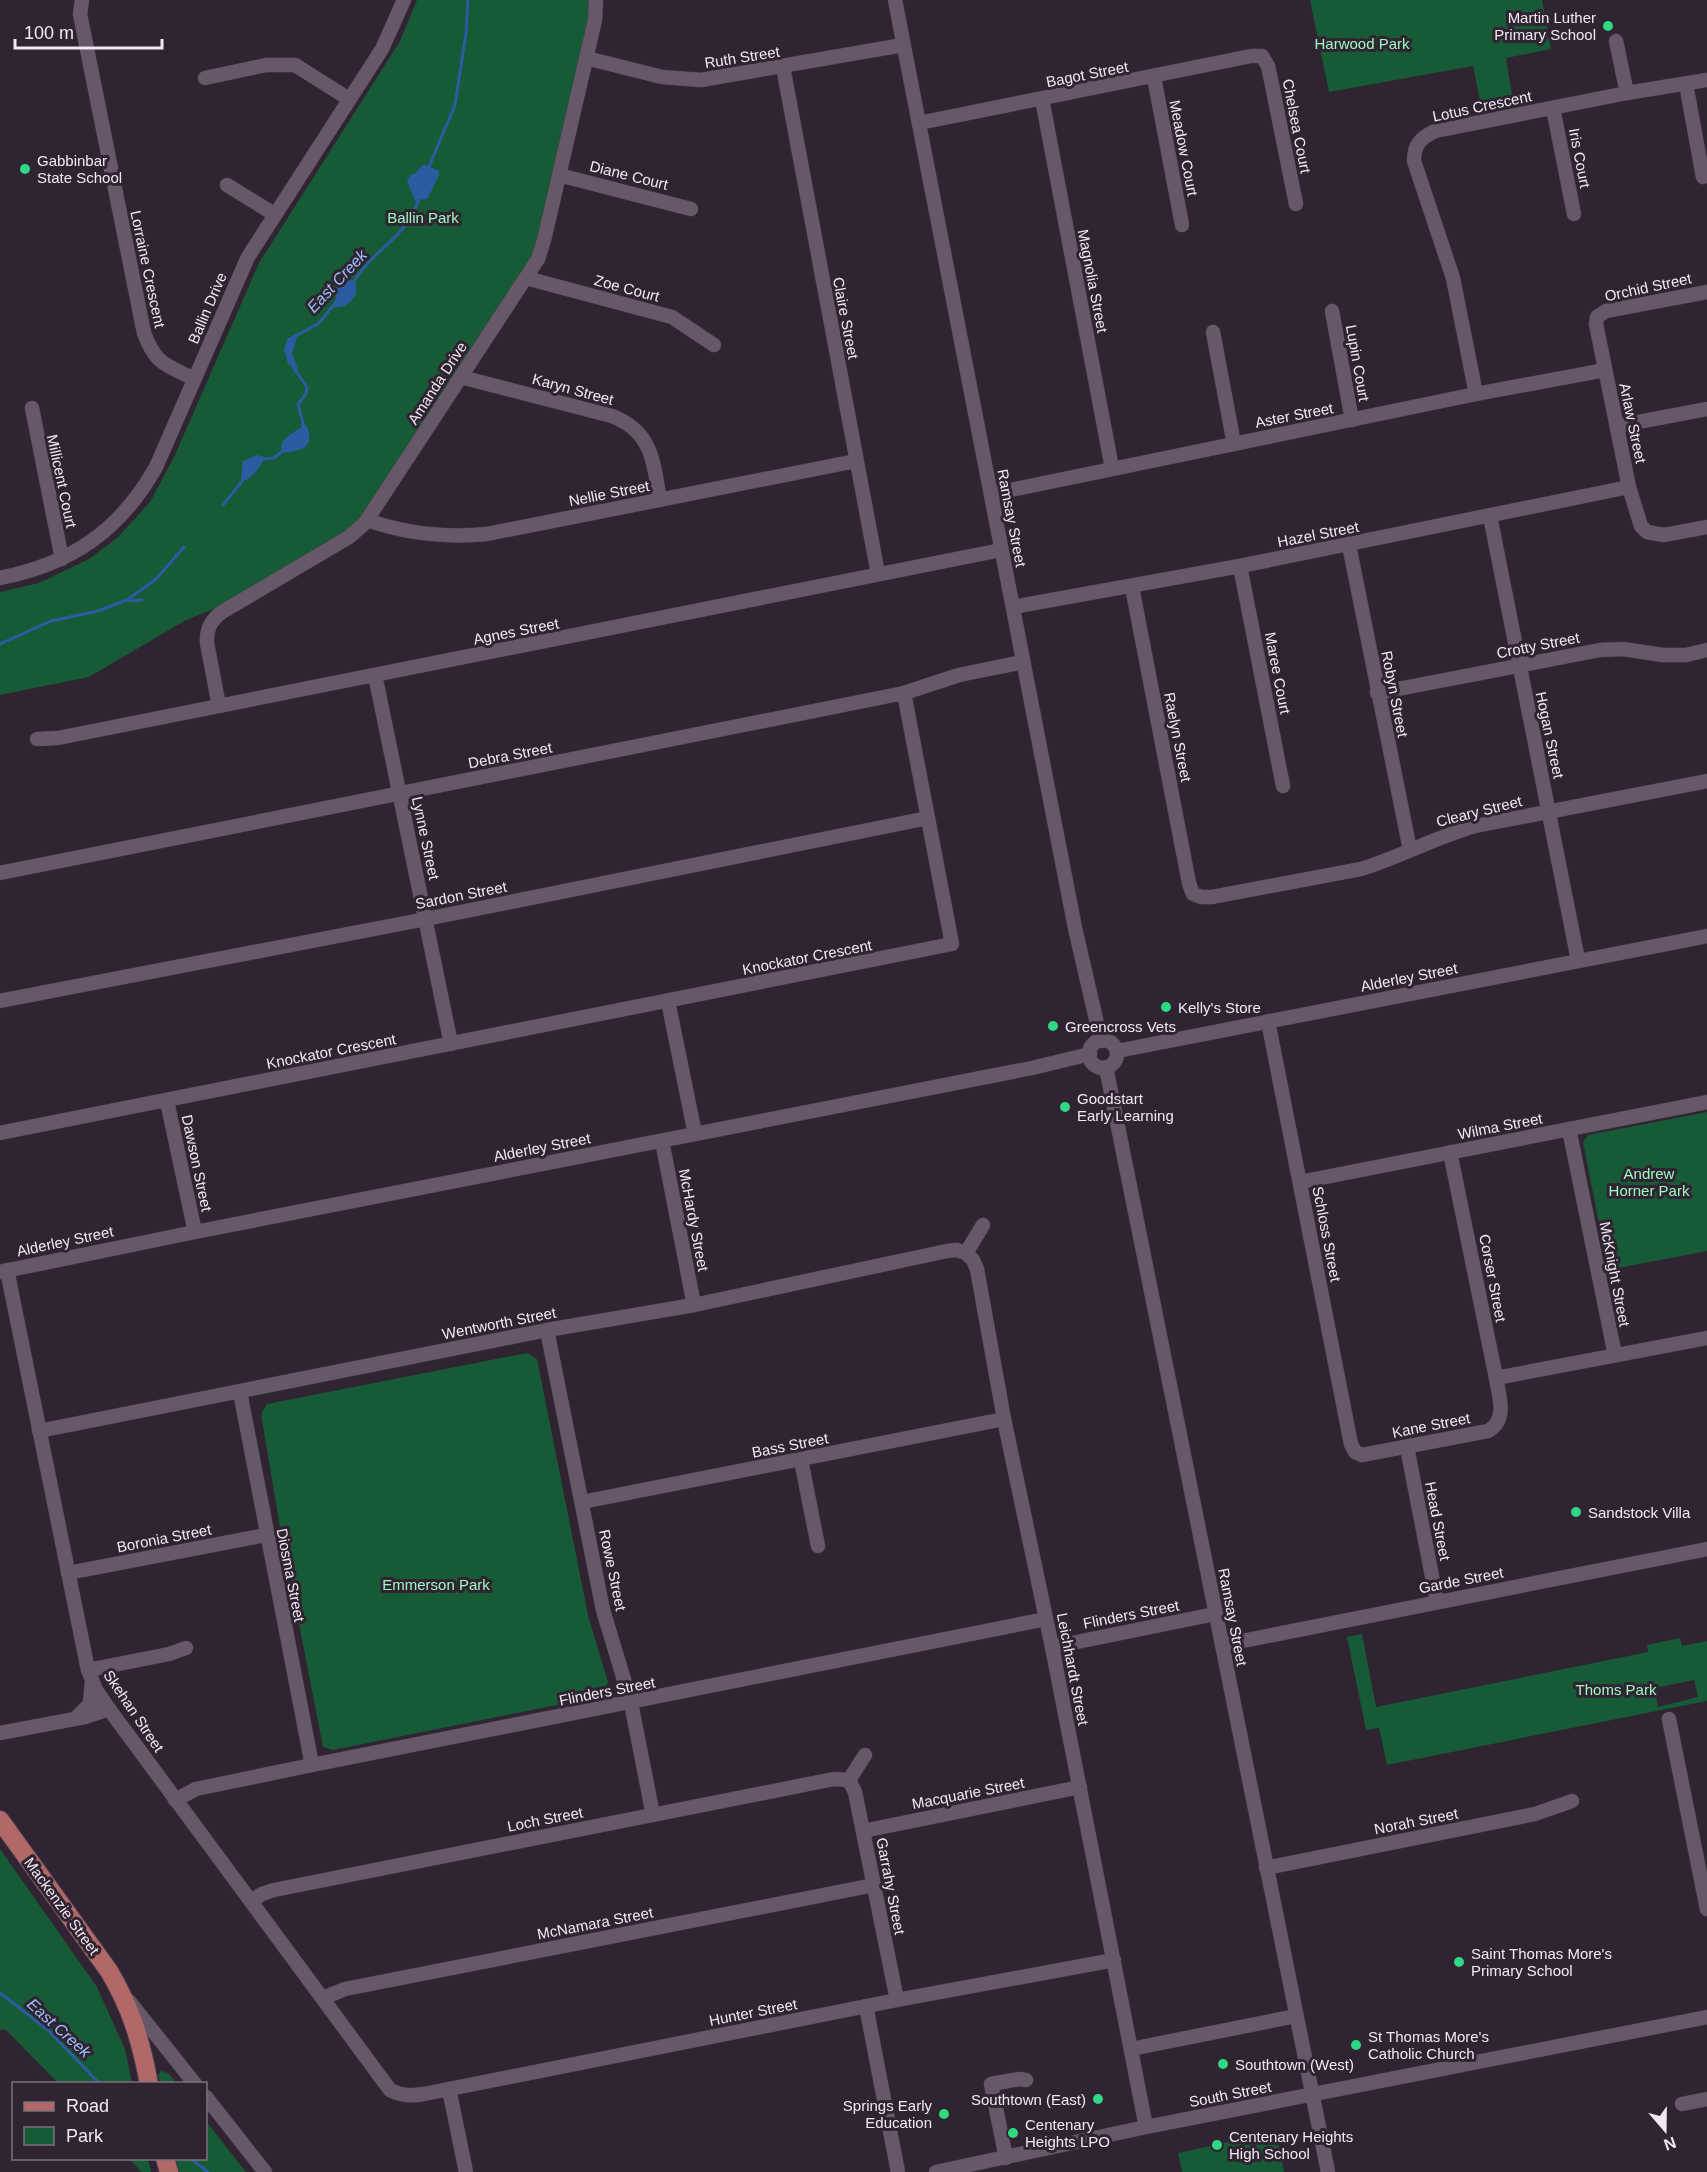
<svg xmlns="http://www.w3.org/2000/svg" width="1707" height="2172" font-family="Arial,sans-serif">
<style>
.green{fill:#165a36;fill-rule:evenodd}
.water{fill:#2b5ca1}
.lines{fill:none;stroke-linecap:round;stroke-linejoin:round}
.stream{stroke:#2b5ca1;stroke-width:3}
.minor-casing{stroke:#4c414e;stroke-width:15}
.major-casing{stroke:#4c414e;stroke-width:20}
.minor{stroke:#675869;stroke-width:14}
.major{stroke:#b36868;stroke-width:18}
.poi-dot{fill:#2fd883;stroke:#302332;stroke-width:2}
.labels{text-anchor:middle;dominant-baseline:central;stroke-width:6;stroke-linejoin:round;paint-order:stroke}
.poi-label{font-size:15px;fill:#f1e8f2;stroke:#302332;text-anchor:start}
.park-label{font-size:15px;fill:#9cfabf;stroke:#302332}
.street-label{font-size:15px;fill:#f1e8f2;stroke:#302332}
.water-label{font-size:16px;font-style:italic;fill:#9ac2fa;stroke:#302332}
</style>
<rect width="100%" height="100%" fill="#302332"/>
<g class="green">
<path d="M417 0H590V12L539 239 533 256 360 519 346 532 219 607 186 620 89 677 0 695V592L39 583 89 559 117 538 150 502 174 457 259 263 400 41Z"/>
<path d="M1310 0H1542L1551 49 1506 58 1513 100 1481 106 1473 66 1329 92Z"/>
<path d="M1707 1112V1251L1608 1270 1583 1142 1588 1135Z"/>
<path d="M527 1353 537 1359 588 1615 608 1682 602 1696 333 1750 323 1747 279 1521 261 1414 267 1404Z"/>
<path d="M1362 1634 1376 1707 1648 1652 1647 1645 1680 1638 1682 1646 1707 1641V1701L1387 1765 1379 1728 1366 1730 1347 1637ZM1694 1680 1698 1697 1658 1707 1655 1688Z"/>
<path d="M0 1849 97 1987 125 2049 132 2083H58L5 2029 0 2030Z"/>
<path d="M161 2071 168 2073 177 2083H160L158 2075Z"/>
<path d="M206 2120V2121L246 2172H179L176 2159 206 2158Z"/>
<path d="M1276 2132 1284 2172H1182L1178 2153Z"/>
<path d="M129 2159H148L151 2172H142Z"/>
</g>
<g class="water">
<path d="M423 164 439 171V175L428 198 424 200 419 198 416 203 407 181 410 175 416 173Z"/>
<path d="M348 279 356 283V294L352 300 345 306 331 308 336 298 335 285 342 280Z"/>
<path d="M298 333 292 354 299 371 288 364 284 349 288 338Z"/>
<path d="M306 425C317 448 300 451 282 453 282 449 281 446 282 443 284 438 302 426 306 425Z"/>
<path d="M257 455 264 457C263 465 251 479 243 481L241 479 243 461Z"/>
</g>
<g class="lines">
<g class="stream">
<path d="M428 169 455 105 466 33 468 0"/>
<path d="M352 284C358 275 365 266 373 258 394 237 411 227 420 195"/>
<path d="M296 336 319 323 332 307"/>
<path d="M293 367 307 387 306 394 298 404 303 423V430"/>
<path d="M262 459 274 458 285 449"/>
<path d="M223 505 243 480"/>
<path d="M129 601 142 600"/>
<path d="M0 644 51 621 98 611 127 600 156 579 184 547"/>
<path d="M0 1993 48 2030 100 2084"/>
<path d="M190 2158 208 2172"/>
</g>
<defs>
<g id="minor">
<path d="M82 0 80 14 144 333C156 365 165 364 194 379"/>
<path d="M895 0 1075 928 1101 1041"/>
<path d="M1616 41 1627 93"/>
<path d="M586 58 662 77 701 80 903 45"/>
<path d="M783 67 878 574"/>
<path d="M1154 77 1182 225"/>
<path d="M205 78 266 65H295L349 99"/>
<path d="M1686 84 1703 177"/>
<path d="M1042 99 1112 468"/>
<path d="M1553 108 1574 214"/>
<path d="M919 123 1251 56H1262L1268 66 1270 75 1296 204"/>
<path d="M559 175 691 209"/>
<path d="M227 185 274 214"/>
<path d="M526 278 672 317 714 345"/>
<path d="M1707 292 1606 311 1597 317 1596 324 1629 487 1641 526 1647 532 1664 535 1707 527"/>
<path d="M1332 311 1352 420"/>
<path d="M1213 332 1234 444"/>
<path d="M461 377 612 416C653 432 653 462 660 500"/>
<path d="M1476 394 1453 278 1414 161C1414 144 1421 138 1435 131L1627 93 1707 80"/>
<path d="M32 408 62 559"/>
<path d="M1617 426 1707 409"/>
<path d="M991 494 1476 394 1605 370"/>
<path d="M1490 516 1578 960"/>
<path d="M367 520C407 534 446 538 487 534L856 461"/>
<path d="M1349 545 1410 850"/>
<path d="M1240 566 1283 786"/>
<path d="M0 578C71 564 120 531 156 467L248 257 382 49 404 0"/>
<path d="M1132 587 1189 883 1193 894 1201 897H1212L1361 869C1400 857 1436 837 1475 826L1707 781"/>
<path d="M1013 607 1240 566 1629 487"/>
<path d="M375 675 451 1044"/>
<path d="M1377 693 1600 650 1623 649 1663 655H1686L1707 650"/>
<path d="M219 706 207 643C206 629 211 620 222 612L349 537 365 523 538 259 544 240 595 20 596 0"/>
<path d="M37 739 58 738 1001 550"/>
<path d="M0 873 904 693 959 675 1023 662"/>
<path d="M0 1001 426 919 928 818"/>
<path d="M668 1001 695 1134"/>
<path d="M1268 1021 1351 1444 1355 1452 1362 1455 1488 1431C1508 1420 1499 1396 1496 1378L1450 1152"/>
<circle cx="1103" cy="1054" r="14"/>
<path d="M1117 1051 1707 936"/>
<path d="M1106 1067 1328 2172"/>
<path d="M167 1101 195 1232"/>
<path d="M1569 1129 1615 1355"/>
<path d="M0 1133 952 944 904 693"/>
<path d="M662 1141 694 1305"/>
<path d="M1300 1182 1707 1102"/>
<path d="M983 1225 966 1253 973 1260 977 1269 1004 1419 1052 1647 1146 2127"/>
<path d="M7 1270 88 1670 96 1690 109 1709 390 2090C402 2096 411 2096 424 2094L897 2000 1114 1960"/>
<path d="M0 1272 195 1232 1032 1068 1090 1054"/>
<path d="M547 1330 603 1610 631 1703 653 1815"/>
<path d="M1496 1378 1707 1338"/>
<path d="M240 1392 312 1765"/>
<path d="M39 1431 547 1330 694 1305 947 1251 957 1250 966 1253"/>
<path d="M1407 1447 1437 1602"/>
<path d="M801 1460 818 1546"/>
<path d="M582 1502 1004 1419"/>
<path d="M68 1573 266 1535"/>
<path d="M1222 1645 1707 1549"/>
<path d="M1052 1647 1215 1614"/>
<path d="M88 1670 169 1654 186 1648"/>
<path d="M76 1718 90 1704 92 1681"/>
<path d="M1669 1719 1707 1909"/>
<path d="M0 1733 85 1717 109 1709"/>
<path d="M849 1780 855 1792 897 2000"/>
<path d="M849 1780 865 1755"/>
<path d="M175 1800 196 1789 312 1765 1046 1619"/>
<path d="M863 1831 1080 1787"/>
<path d="M1266 1868 1535 1814 1572 1801"/>
<path d="M251 1901 262 1894 274 1890 834 1779 849 1780"/>
<path d="M323 1998 345 1989 874 1885"/>
<path d="M129 2001 195 2084"/>
<path d="M866 2006 898 2172"/>
<path d="M1131 2049 1296 2016"/>
<path d="M449 2089 466 2172"/>
<path d="M206 2097 265 2172"/>
<path d="M1682 2104 1707 2099"/>
<path d="M1006 2158 991 2084 1019 2079 1026 2080"/>
<path d="M936 2172 1146 2127 1707 2017"/>
</g>
<g id="major">
<path d="M0 1820 109 1971C131 2008 141 2041 149 2084"/>
<path d="M165 2158 169 2172"/>
</g>
</defs>
<use href="#minor" class="minor-casing"/>
<use href="#major" class="major-casing"/>
<use href="#minor" class="minor"/>
<use href="#major" class="major"/>
</g>
<g class="poi-dot">
<circle cx="1608" cy="26" r="6"/>
<circle cx="25" cy="169" r="6"/>
<circle cx="1166" cy="1007" r="6"/>
<circle cx="1053" cy="1026" r="6"/>
<circle cx="1065" cy="1107" r="6"/>
<circle cx="1576" cy="1512" r="6"/>
<circle cx="1459" cy="1962" r="6"/>
<circle cx="1356" cy="2045" r="6"/>
<circle cx="1223" cy="2064" r="6"/>
<circle cx="1098" cy="2099" r="6"/>
<circle cx="944" cy="2114" r="6"/>
<circle cx="1013" cy="2133" r="6"/>
<circle cx="1217" cy="2145" r="6"/>
</g>
<g class="labels">
<g class="poi-label">
<text x="1596" y="17" text-anchor="end">Martin Luther<tspan x="1596" dy="17">Primary School</tspan></text>
<text x="37" y="160">Gabbinbar<tspan x="37" dy="17">State School</tspan></text>
<text x="1178" y="1007">Kelly's Store</text>
<text x="1065" y="1026">Greencross Vets</text>
<text x="1077" y="1098">Goodstart<tspan x="1077" dy="17">Early Learning</tspan></text>
<text x="1588" y="1512">Sandstock Villa</text>
<text x="1471" y="1953">Saint Thomas More's<tspan x="1471" dy="17">Primary School</tspan></text>
<text x="1368" y="2036">St Thomas More's<tspan x="1368" dy="17">Catholic Church</tspan></text>
<text x="1235" y="2064">Southtown (West)</text>
<text x="1086" y="2099" text-anchor="end">Southtown (East)</text>
<text x="932" y="2105" text-anchor="end">Springs Early<tspan x="932" dy="17">Education</tspan></text>
<text x="1025" y="2124">Centenary<tspan x="1025" dy="17">Heights LPO</tspan></text>
<text x="1229" y="2136">Centenary Heights<tspan x="1229" dy="17">High School</tspan></text>
</g>
<g class="park-label">
<text x="1362" y="43">Harwood Park</text>
<text x="423" y="217">Ballin Park</text>
<text x="1649" y="1173">Andrew<tspan x="1649" dy="17">Horner Park</tspan></text>
<text x="436" y="1584">Emmerson Park</text>
<text x="1616" y="1689">Thoms Park</text>
</g>
<g class="street-label">
<text transform="translate(742 57) rotate(-9)">Ruth Street</text>
<text transform="translate(1087 74) rotate(-11)">Bagot Street</text>
<text transform="translate(1482 106) rotate(-12)">Lotus Crescent</text>
<text transform="translate(1297 126) rotate(79)">Chelsea Court</text>
<text transform="translate(1184 148) rotate(79)">Meadow Court</text>
<text transform="translate(1580 158) rotate(79)">Iris Court</text>
<text transform="translate(629 175) rotate(14)">Diane Court</text>
<text transform="translate(148 269) rotate(78)">Lorraine Crescent</text>
<text transform="translate(1093 281) rotate(79)">Magnolia Street</text>
<text transform="translate(1648 287) rotate(-12)">Orchid Street</text>
<text transform="translate(627 288) rotate(15)">Zoe Court</text>
<text transform="translate(207 308) rotate(-67)">Ballin Drive</text>
<text transform="translate(846 318) rotate(79)">Claire Street</text>
<text transform="translate(1358 363) rotate(80)">Lupin Court</text>
<text transform="translate(437 383) rotate(-57)">Amanda Drive</text>
<text transform="translate(573 389) rotate(15)">Karyn Street</text>
<text transform="translate(1294 415) rotate(-11)">Aster Street</text>
<text transform="translate(1633 423) rotate(78)">Arlaw Street</text>
<text transform="translate(62 481) rotate(78)">Millicent Court</text>
<text transform="translate(609 493) rotate(-11)">Nellie Street</text>
<text transform="translate(1012 518) rotate(79)">Ramsay Street</text>
<text transform="translate(1318 534) rotate(-11)">Hazel Street</text>
<text transform="translate(516 631) rotate(-11)">Agnes Street</text>
<text transform="translate(1538 645) rotate(-11)">Crotty Street</text>
<text transform="translate(1278 673) rotate(79)">Maree Court</text>
<text transform="translate(1395 694) rotate(79)">Robyn Street</text>
<text transform="translate(1550 735) rotate(78)">Hogan Street</text>
<text transform="translate(1178 737) rotate(79)">Raelyn Street</text>
<text transform="translate(510 755) rotate(-11)">Debra Street</text>
<text transform="translate(1479 811) rotate(-14)">Cleary Street</text>
<text transform="translate(426 838) rotate(78)">Lynne Street</text>
<text transform="translate(461 895) rotate(-11)">Sardon Street</text>
<text transform="translate(807 957) rotate(-11)">Knockator Crescent</text>
<text transform="translate(1409 977) rotate(-11)">Alderley Street</text>
<text transform="translate(331 1051) rotate(-11)">Knockator Crescent</text>
<text transform="translate(1500 1126) rotate(-11)">Wilma Street</text>
<text transform="translate(542 1147) rotate(-11)">Alderley Street</text>
<text transform="translate(197 1163) rotate(78)">Dawson Street</text>
<text transform="translate(694 1220) rotate(79)">McHardy Street</text>
<text transform="translate(1327 1234) rotate(79)">Schloss Street</text>
<text transform="translate(65 1241) rotate(-12)">Alderley Street</text>
<text transform="translate(1615 1274) rotate(79)">McKnight Street</text>
<text transform="translate(1493 1278) rotate(79)">Corser Street</text>
<text transform="translate(499 1323) rotate(-11)">Wentworth Street</text>
<text transform="translate(1431 1425) rotate(-11)">Kane Street</text>
<text transform="translate(790 1445) rotate(-11)">Bass Street</text>
<text transform="translate(1438 1521) rotate(79)">Head Street</text>
<text transform="translate(164 1538) rotate(-11)">Boronia Street</text>
<text transform="translate(613 1570) rotate(78)">Rowe Street</text>
<text transform="translate(291 1575) rotate(79)">Diosma Street</text>
<text transform="translate(1461 1580) rotate(-11)">Garde Street</text>
<text transform="translate(1131 1614) rotate(-11)">Flinders Street</text>
<text transform="translate(1233 1617) rotate(79)">Ramsay Street</text>
<text transform="translate(1073 1669) rotate(79)">Leichhardt Street</text>
<text transform="translate(607 1691) rotate(-11)">Flinders Street</text>
<text transform="translate(134 1711) rotate(56)">Skehan Street</text>
<text transform="translate(968 1793) rotate(-11)">Macquarie Street</text>
<text transform="translate(545 1819) rotate(-11)">Loch Street</text>
<text transform="translate(1416 1821) rotate(-11)">Norah Street</text>
<text transform="translate(891 1886) rotate(79)">Garrahy Street</text>
<text transform="translate(62 1906) rotate(54)">Mackenzie Street</text>
<text transform="translate(595 1923) rotate(-11)">McNamara Street</text>
<text transform="translate(753 2012) rotate(-11)">Hunter Street</text>
<text transform="translate(1230 2094) rotate(-11)">South Street</text>
</g>
<g class="water-label">
<text transform="translate(337 281) rotate(-47)">East Creek</text>
<text transform="translate(59 2028) rotate(42)">East Creek</text>
</g>
</g>
<rect x="12" y="2082" width="195" height="78" fill="#302332" stroke="#7d727f" stroke-width="1.5"/>
<rect x="24" y="2102" width="30" height="9" fill="#b36868" stroke="#7d727f" stroke-width="1.5"/>
<text x="66" y="2112" font-size="18" fill="#f1e8f2">Road</text>
<rect x="24" y="2127" width="30" height="18" fill="#165a36" stroke="#7d727f" stroke-width="1.5"/>
<text x="66" y="2142" font-size="18" fill="#f1e8f2">Park</text>
<g transform="translate(1665 2130) rotate(160)" stroke="#302332" stroke-width="4.5" paint-order="stroke">
<path d="M0-4.5L10 22L0 15L-10 22Z" fill="#f1e8f2"/>
<text y="-9" font-size="16" font-weight="bold" text-anchor="middle" fill="#f1e8f2">N</text>
</g>
<path d="M15 39v9h147v-9" fill="none" stroke="#f1e8f2" stroke-width="3"/>
<text x="24" y="39" font-size="18" fill="#f1e8f2" stroke="#302332" stroke-width="4.5" paint-order="stroke">100 m</text>
</svg>
